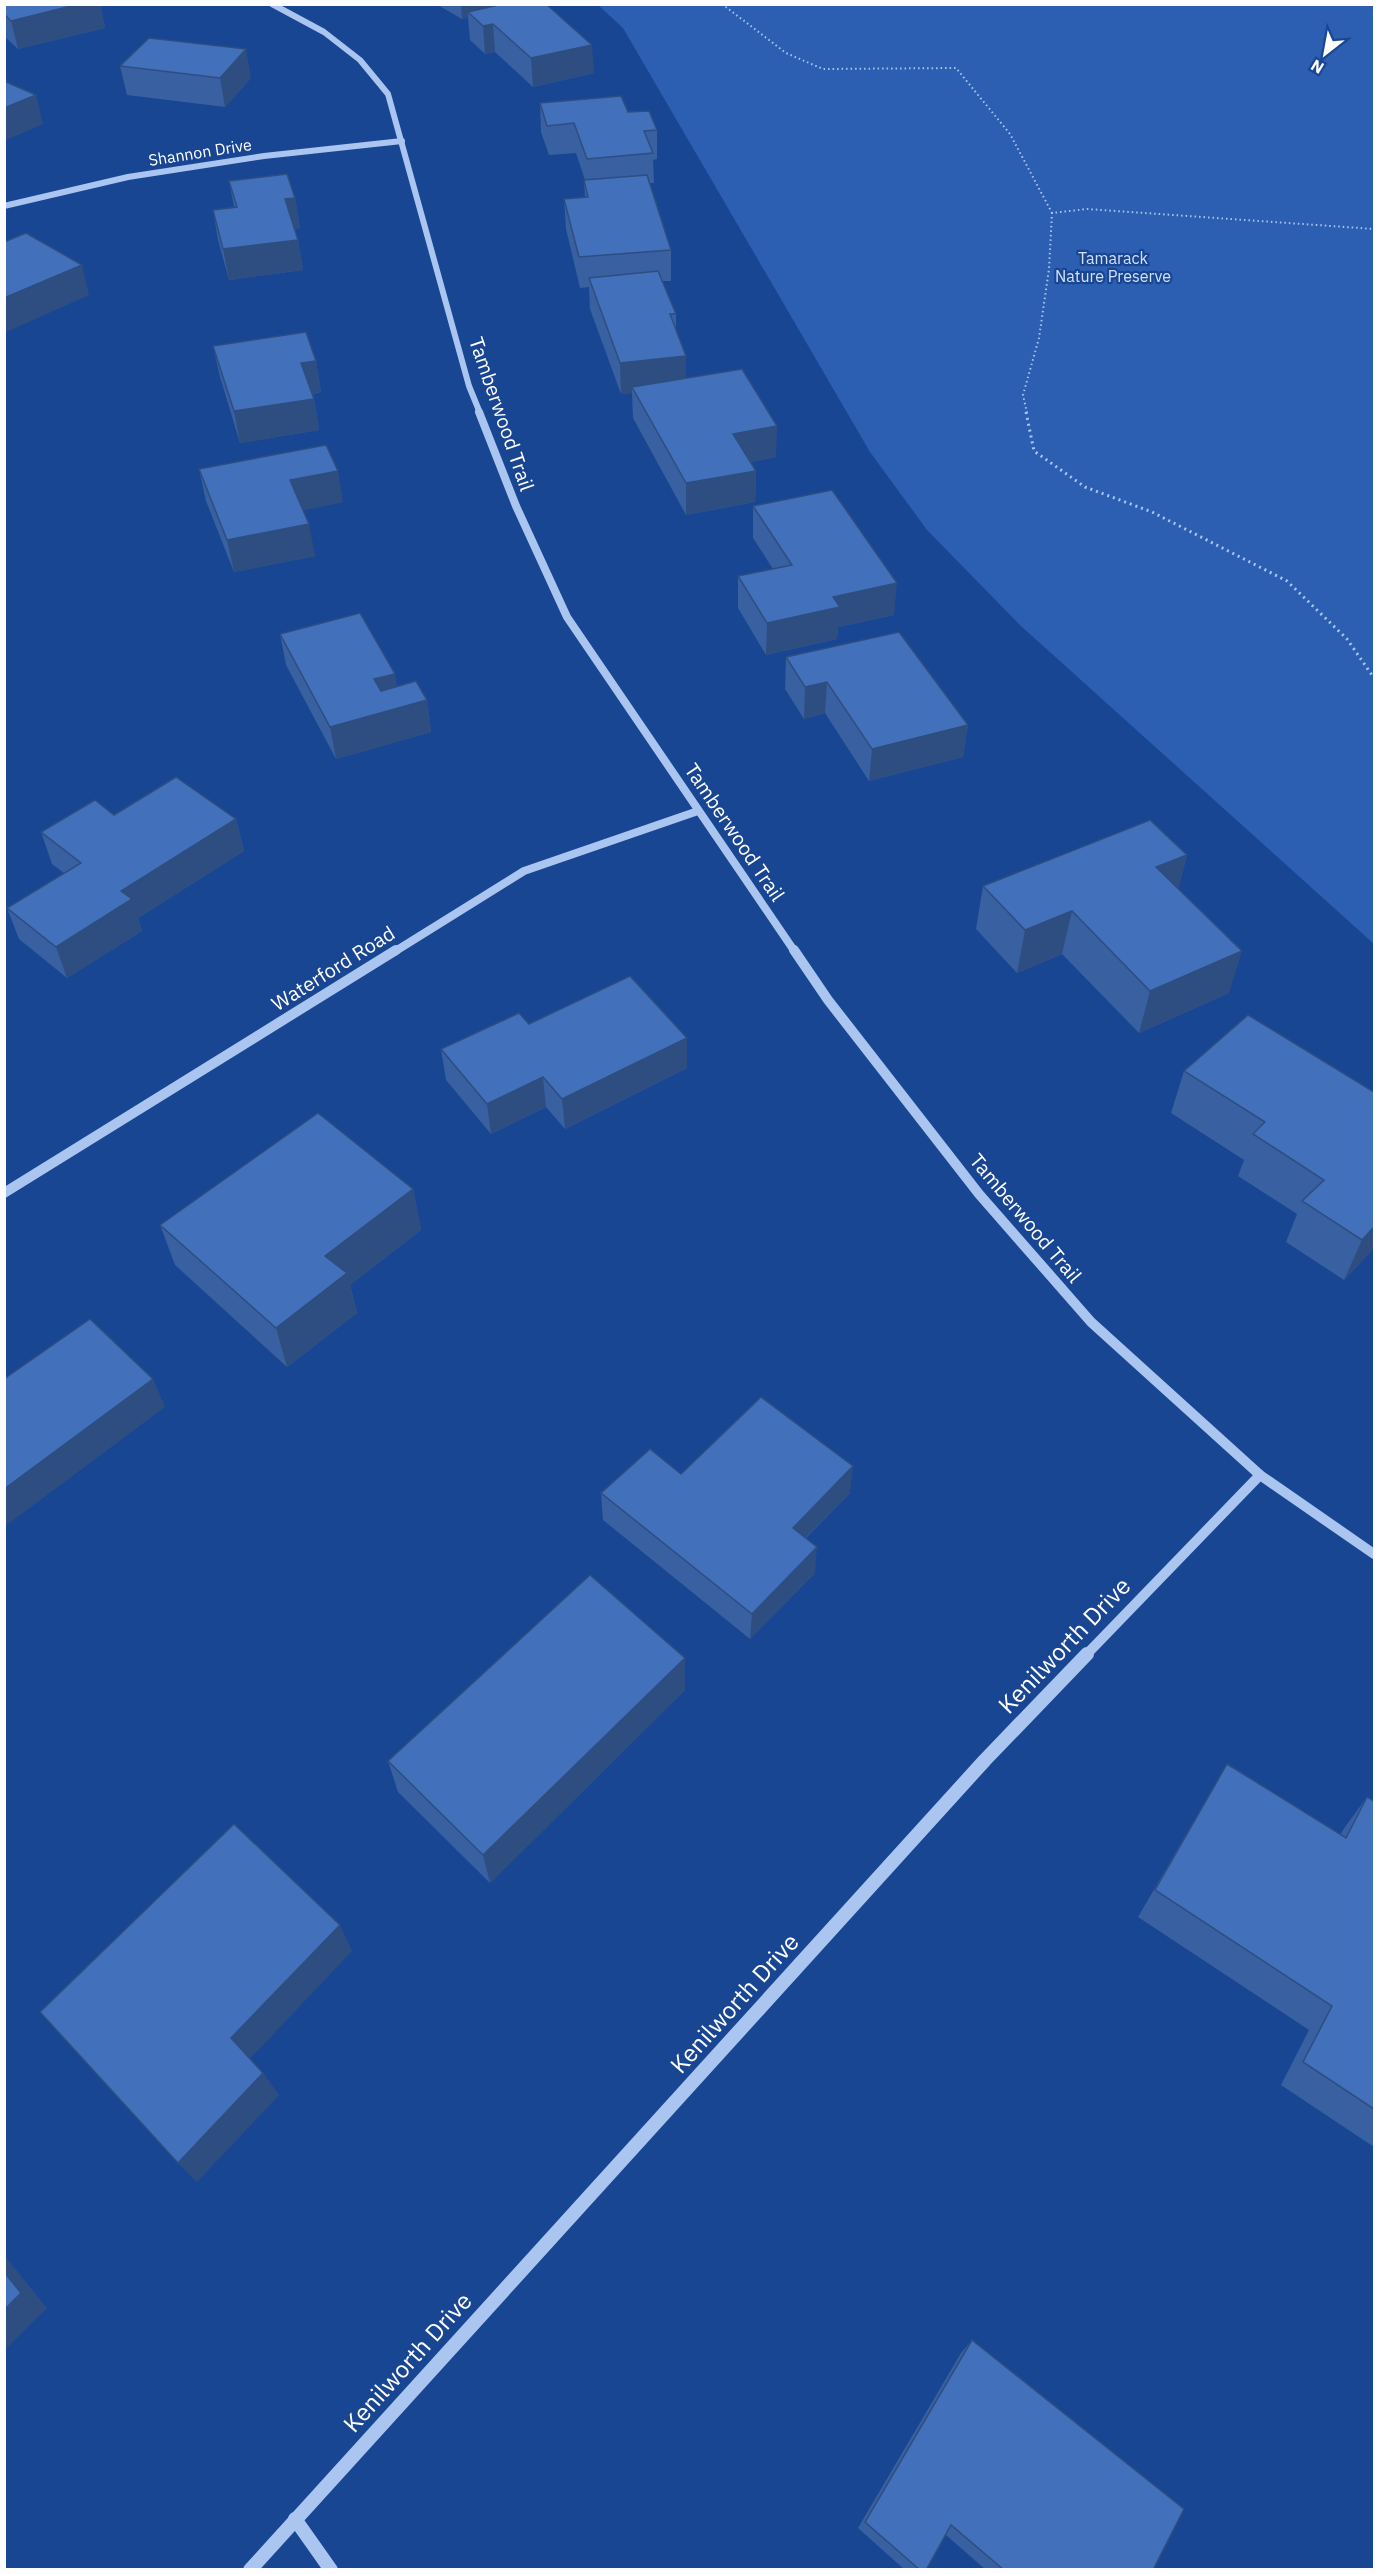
<svg xmlns="http://www.w3.org/2000/svg" width="1379" height="2574" font-family="'IBM Plex Sans',sans-serif">
<style>
.green{fill:#2c5fb1}
.lines{fill:none;stroke-linecap:round;stroke-linejoin:round}
.path-far1{stroke:#aac5f0;stroke-width:2;stroke-dasharray:1.5 3;stroke-linecap:butt}
.path{stroke:#aac5f0;stroke-width:3;stroke-dasharray:2 4;stroke-linecap:butt}
.minor-far3{stroke:#aac5f0;stroke-width:6}
.minor-far2{stroke:#aac5f0;stroke-width:8}
.minor-far1{stroke:#aac5f0;stroke-width:10}
.minor{stroke:#aac5f0;stroke-width:14}
.wall{fill:#3960a0}
.shaded-wall{fill:#2e4e82}
.building{fill:#4270ba;stroke:#2e4e82;stroke-width:1.5}
.labels{text-anchor:middle;dominant-baseline:central;stroke-width:4.5;stroke-linejoin:round;paint-order:stroke}
.far-street-label{font-size:16px;fill:#fff;stroke:#194693}
.far-park-label{font-size:16px;fill:#d1e1fb;stroke:#194693}
.street-label{font-size:20px;fill:#fff;stroke:#194693}
.near-street-label{font-size:24px;fill:#fff;stroke:#194693}
</style>
<rect width="100%" height="100%" fill="#194693"/>
<path class="green" d="M598 5H1374V944L1021 626 927 530 870 452 623 28Z"/>
<g class="lines">
<g class="path-far1">
<path d="M722 4 786 53 823 69 956 68 1010 134 1052 213"/>
<path d="M1027 413 1023 395 1039 338 1049 269 1052 213 1087 209 1374 229"/>
</g>
<path class="path" d="M1026 412 1034 451 1085 487 1152 512 1287 581 1347 639 1374 678"/>
<g class="minor-far3">
<path d="M272 4 324 32 360 60 388 94 469 386 480 413"/>
<path d="M4 206 128 177 264 156 402 141"/>
</g>
<g class="minor-far2">
<path d="M479 412 516 506 567 617 795 952"/>
<path d="M394 952 524 871 698 811"/>
</g>
<g class="minor-far1">
<path d="M794 950 828 1000 979 1194 1091 1322 1260 1475 1374 1554"/>
<path d="M4 1193 396 950"/>
<path d="M1086 1655 1260 1475"/>
</g>
<g class="minor">
<path d="M295 2519 331 2570"/>
<path d="M250 2570 985 1760 1087 1654"/>
</g>
</g>
<g class="wall">
<path d="M4 4H100L105 28 18 49 4 36Z"/>
<path d="M436 4H546L594 73 533 87 495 52 485 54 470 40 468 17 462 19Z"/>
<path d="M120 66 251 78 225 107 127 95Z"/>
<path d="M540 103 628 112 657 130V159L653 160 654 183H650L671 250V281H662L676 314V329L686 378 776 457 750 462 756 471 755 502 686 515 633 418 632 393 621 394 590 309 589 287 580 288 566 229 564 199 585 198 584 180H585L576 153 549 155 541 132Z"/>
<path d="M229 181 295 198 300 228 294 229 298 240 303 270 229 280 218 240 213 210 234 207Z"/>
<path d="M213 346 316 361 321 392 312 394 314 399 319 430 240 443 220 377Z"/>
<path d="M199 469 343 502 303 510 315 556 234 572 206 501Z"/>
<path d="M753 506 894 615 838 627 837 639 766 655 738 608V576L773 569 753 538Z"/>
<path d="M280 634 427 700 431 732 336 759 286 665Z"/>
<path d="M786 657 968 725 963 757 869 781 825 713 804 719 785 689Z"/>
<path d="M114 815 236 819 244 851 138 918 142 931 67 978 19 939 7 908 64 873 52 864 41 832Z"/>
<path d="M1187 855 1178 889 1229 993 1139 1033 1062 954 1017 973 976 929 983 886Z"/>
<path d="M1248 1015 1374 1248 1344 1280 1286 1242 1297 1214 1238 1176 1244 1160 1171 1113 1184 1071Z"/>
<path d="M529 1024 687 1068 565 1129 546 1107 491 1134 446 1080 441 1049Z"/>
<path d="M413 1189 421 1230 350 1285 357 1313 287 1367 175 1265 160 1225Z"/>
<path d="M681 1474 850 1493 806 1538 815 1573 750 1639 603 1520 601 1493Z"/>
<path d="M685 1690 490 1883 398 1792 388 1761Z"/>
<path d="M1227 1764 1340 1835 1345 1827 1367 1797 1374 1801V2147L1281 2085 1309 2030 1138 1917Z"/>
<path d="M972 2340 1153 2570H986L946 2535 926 2570H905L858 2528 961 2353Z"/>
</g>
<g class="shaded-wall">
<path d="M53 4H100L105 28 18 49 11 21Z"/>
<path d="M461 4H508L468 12V17L462 19Z"/>
<path d="M493 24 495 52 485 54 483 26Z"/>
<path d="M592 45 594 73 533 87 531 58Z"/>
<path d="M246 49 251 78 225 107 220 78Z"/>
<path d="M36 95 43 124 4 141V108Z"/>
<path d="M295 198 300 228 290 229 285 199Z"/>
<path d="M298 240 303 270 229 280 223 249Z"/>
<path d="M82 265 89 295 4 333V298Z"/>
<path d="M686 356V387H632V393L621 394 620 363Z"/>
<path d="M316 361 321 392 307 394 301 363Z"/>
<path d="M314 399 319 430 240 443 234 411Z"/>
<path d="M777 426 776 457 732 465 733 434Z"/>
<path d="M338 471 343 502 296 512 290 480Z"/>
<path d="M756 471 755 502 686 515V483Z"/>
<path d="M309 524 315 556 234 572 227 540Z"/>
<path d="M897 583 894 615 838 627 837 639 766 655 767 623 833 597Z"/>
<path d="M395 674 400 705 379 711 374 679Z"/>
<path d="M827 682 825 713 804 719 805 687Z"/>
<path d="M427 700 431 732 336 759 330 727Z"/>
<path d="M968 725 963 757 869 781 872 749Z"/>
<path d="M236 819 244 851 138 918 142 931 67 978 56 947 121 891Z"/>
<path d="M1187 855 1176 898 1156 867Z"/>
<path d="M1072 911 1062 954 1017 973 1025 930Z"/>
<path d="M1242 951 1229 993 1139 1033 1150 991Z"/>
<path d="M687 1038V1068L565 1129 562 1099Z"/>
<path d="M543 1077 546 1107 491 1134 487 1104Z"/>
<path d="M413 1189 421 1230 350 1285 357 1313 287 1367 276 1328 325 1256Z"/>
<path d="M1374 1227V1248L1344 1280 1362 1240Z"/>
<path d="M153 1379 165 1407 4 1527V1489Z"/>
<path d="M853 1466 850 1493 790 1553 793 1528Z"/>
<path d="M817 1547 815 1573 750 1639 752 1614Z"/>
<path d="M685 1658V1690L490 1883 483 1855Z"/>
<path d="M340 1925 352 1951 248 2061 231 2038Z"/>
<path d="M263 2073 279 2095 197 2182 178 2163Z"/>
<path d="M4 2255 47 2308 4 2351Z"/>
</g>
<g class="building">
<path d="M4 4H79L11 21 4 14Z"/>
<path d="M503 4H546L592 45 531 58 493 24 483 26 468 12Z"/>
<path d="M149 38 246 49 220 78 120 66Z"/>
<path d="M4 81 36 95 4 108Z"/>
<path d="M621 96 628 112 649 111 657 130 644 131 653 153 587 159 574 123 547 126 540 103Z"/>
<path d="M287 174 295 198 285 199 298 240 223 249 213 210 237 207 229 181Z"/>
<path d="M647 175 671 250 579 257 564 199 588 197 584 180Z"/>
<path d="M26 233 82 265 4 298V242Z"/>
<path d="M658 271 676 314H670L686 356 620 363 589 278Z"/>
<path d="M306 332 316 361 301 363 314 399 234 411 213 346Z"/>
<path d="M742 369 777 426 733 434 756 471 686 483 632 387Z"/>
<path d="M326 445 338 471 290 480 309 524 227 540 199 469Z"/>
<path d="M832 490 897 583 833 597 840 607 767 623 738 576 792 565 753 506Z"/>
<path d="M360 613 395 674 374 679 381 691 416 681 427 700 330 727 280 634Z"/>
<path d="M899 632 968 725 872 749 827 682 805 687 786 657Z"/>
<path d="M176 777 236 819 121 891 132 899 56 947 7 908 81 863 41 832 95 800 114 815Z"/>
<path d="M1150 820 1187 855 1156 867 1242 951 1150 991 1072 911 1025 930 983 886Z"/>
<path d="M630 976 687 1038 562 1099 543 1077 487 1104 441 1049 519 1013 529 1024Z"/>
<path d="M1248 1015 1374 1092V1227L1362 1240 1302 1201 1324 1180 1253 1134 1265 1122 1184 1071Z"/>
<path d="M318 1113 413 1189 325 1256 347 1273 276 1328 160 1225Z"/>
<path d="M90 1319 153 1379 4 1489V1379Z"/>
<path d="M761 1397 853 1466 793 1528 817 1547 752 1614 601 1493 650 1449 681 1474Z"/>
<path d="M590 1575 685 1658 483 1855 388 1761Z"/>
<path d="M1227 1764 1346 1838 1367 1797 1374 1801V2109L1303 2062 1332 2006 1155 1890Z"/>
<path d="M234 1824 340 1925 231 2038 263 2073 178 2163 40 2012Z"/>
<path d="M4 2272 21 2293 4 2310Z"/>
<path d="M972 2340 1184 2509 1153 2570H1004L951 2525 926 2570H920L865 2522Z"/>
</g>
<g class="labels">
<g class="far-street-label">
<text transform="translate(200 152) rotate(-9)">Shannon Drive</text>
</g>
<g class="far-park-label">
<text x="1113" y="258">Tamarack<tspan x="1113" dy="18">Nature Preserve</tspan></text>
</g>
<g class="street-label">
<text transform="translate(502 414) rotate(71)">Tamberwood Trail</text>
<text transform="translate(735 832) rotate(56)">Tamberwood Trail</text>
<text transform="translate(333 968) rotate(-32)">Waterford Road</text>
<text transform="translate(1026 1218) rotate(50)">Tamberwood Trail</text>
</g>
<g class="near-street-label">
<text transform="translate(1064 1645) rotate(-46)">Kenilworth Drive</text>
<text transform="translate(734 2003) rotate(-48)">Kenilworth Drive</text>
<text transform="translate(407 2362) rotate(-48)">Kenilworth Drive</text>
</g>
</g>
<rect width="1379" height="2574" fill="none" stroke="#ffffff" stroke-width="12"/>
<g transform="translate(1325 54) rotate(211)" stroke="#194693" stroke-width="4.5" paint-order="stroke">
<path d="M0-4.5L10 22L0 15L-10 22Z" fill="#ffffff"/>
<text y="-9" font-size="16" font-weight="bold" text-anchor="middle" fill="#ffffff">N</text>
</g>
</svg>
